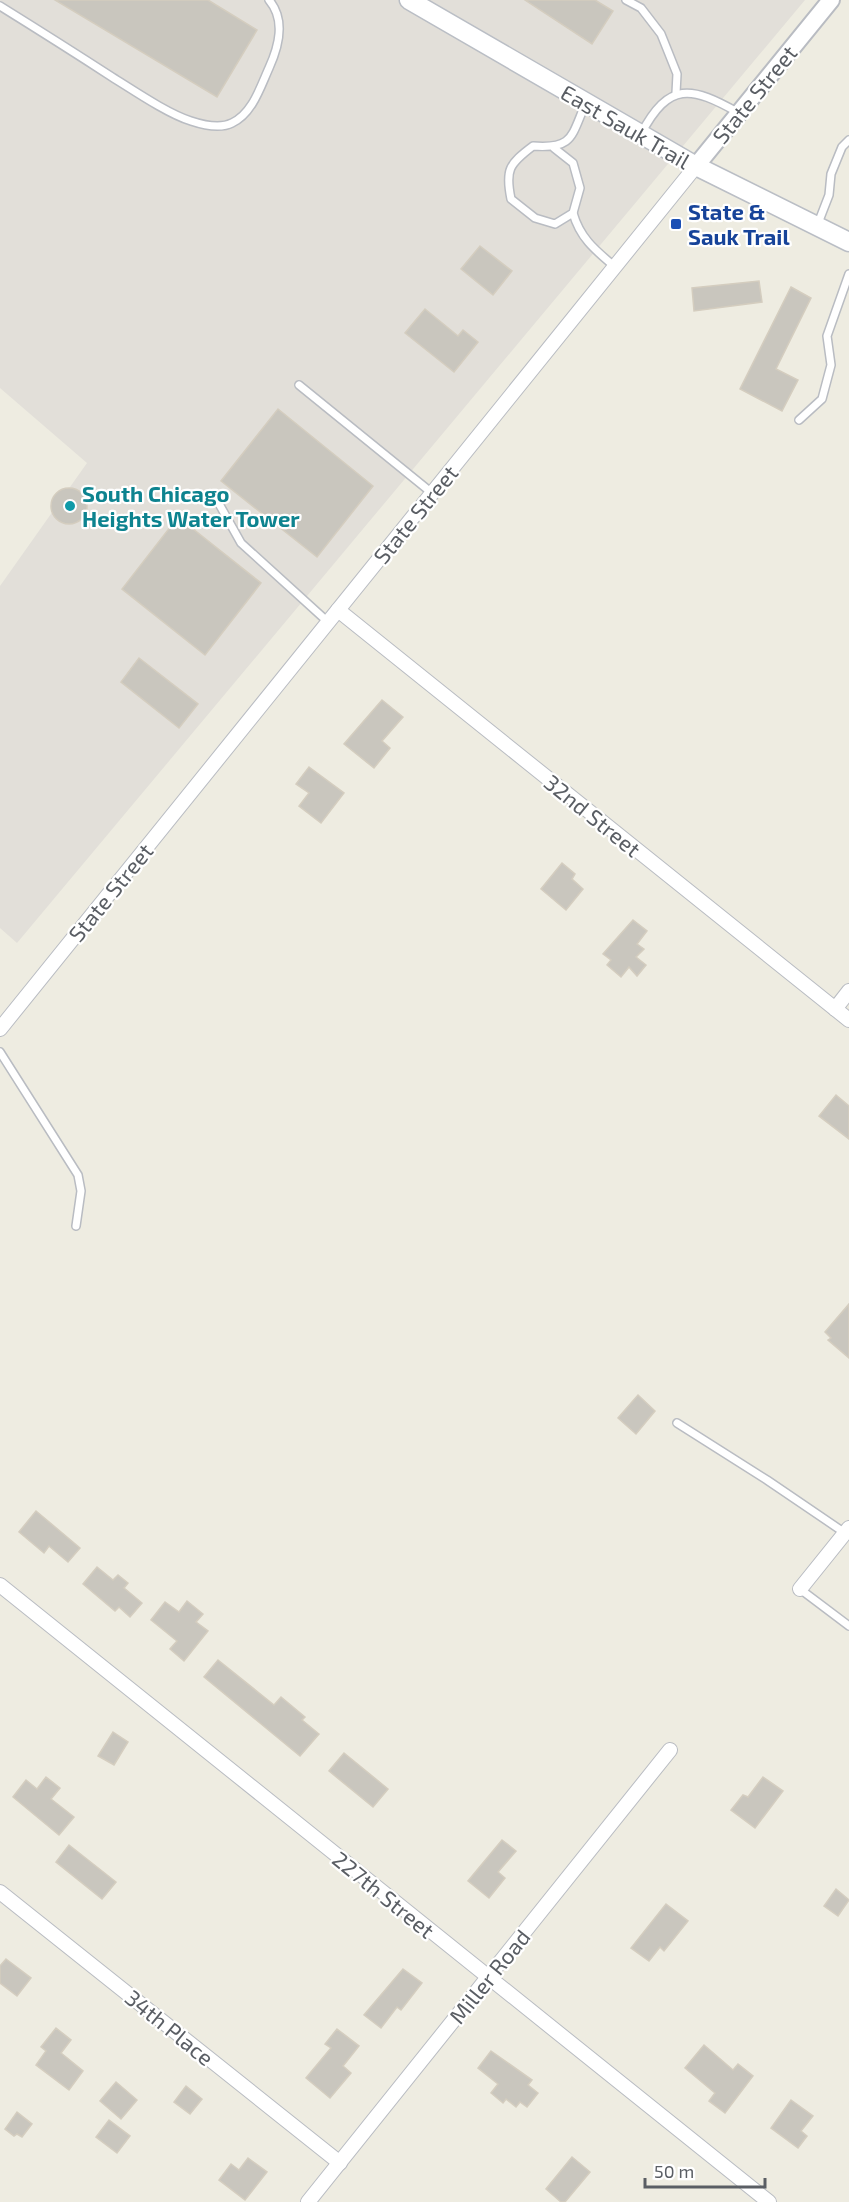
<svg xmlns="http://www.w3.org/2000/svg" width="849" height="2202" font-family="'Exo 2',sans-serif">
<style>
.industrial{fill:#e2dfd9}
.building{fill:#c9c6be;stroke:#d4cdbf;stroke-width:1.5}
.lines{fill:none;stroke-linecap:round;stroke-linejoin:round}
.service-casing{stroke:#b9bcc2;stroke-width:10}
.minor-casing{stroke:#b9bcc2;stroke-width:16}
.tertiary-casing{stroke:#b9bcc2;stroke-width:20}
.secondary-casing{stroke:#babec5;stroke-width:21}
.service{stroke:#fff;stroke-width:7}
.minor{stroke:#fff;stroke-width:14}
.tertiary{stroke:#fff;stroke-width:16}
.secondary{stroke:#fff;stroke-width:18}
.transit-dot{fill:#1a4fb4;stroke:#fff;stroke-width:2}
.culture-dot{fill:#0f9aa8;stroke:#fff;stroke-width:2}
.labels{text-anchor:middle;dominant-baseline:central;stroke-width:4.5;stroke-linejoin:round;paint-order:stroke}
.street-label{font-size:22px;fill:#5a5e64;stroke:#fff}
.transit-label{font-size:22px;font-weight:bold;fill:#164399;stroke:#fff;text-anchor:start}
.culture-label{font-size:22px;font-weight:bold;fill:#0d838f;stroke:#fff;text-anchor:start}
</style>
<rect width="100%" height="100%" fill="#eeece1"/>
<path class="industrial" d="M0 0H805L17 943 0 928V586L87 463 0 388Z"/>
<g class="building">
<path d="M55 0H208L257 30 217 97Z"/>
<path d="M525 0H595L613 11 592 44Z"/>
<path d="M480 246 512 271 493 295 461 269Z"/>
<path d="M759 281 762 302 694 311 692 288Z"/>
<path d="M791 287 811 298 776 369 798 380 782 411 740 389Z"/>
<path d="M425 309 458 336 463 330 478 342 454 372 405 333Z"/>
<path d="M278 409 373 486 317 557 221 481Z"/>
<circle cx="69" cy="506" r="18"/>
<path d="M178 517 261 583 205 655 122 589Z"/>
<path d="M139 658 198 704 179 728 121 682Z"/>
<path d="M382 700 403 717 382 741 390 748 374 768 344 744Z"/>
<path d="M309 767 344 793 321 823 299 806 309 793 296 784Z"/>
<path d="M562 863 575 874 572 879 583 889 566 910 541 889Z"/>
<path d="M633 920 647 931 637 944 644 949 636 957 646 965 637 976 629 967 621 977 607 965 611 960 603 954Z"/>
<path d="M836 1095 849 1106V1139L819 1116Z"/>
<path d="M849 1304V1358L828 1340 831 1338 825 1332Z"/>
<path d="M638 1395 655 1411 636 1434 618 1418Z"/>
<path d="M36 1511 80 1548 68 1562 49 1546 44 1553 19 1532Z"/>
<path d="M97 1567 113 1580 118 1575 128 1583 124 1588 142 1603 130 1617 119 1607 115 1611 83 1584Z"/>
<path d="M187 1601 203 1614 196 1622 208 1631 184 1661 170 1649 177 1641 151 1620 165 1602 179 1612Z"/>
<path d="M218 1660 274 1705 281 1697 305 1717 302 1720 319 1734 300 1756 204 1677Z"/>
<path d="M113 1732 128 1742 114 1765 98 1756Z"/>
<path d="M344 1753 388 1789 373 1807 329 1771Z"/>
<path d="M46 1777 60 1788 51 1799 74 1817 59 1835 13 1797 26 1780 37 1789Z"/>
<path d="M763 1777 783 1791 755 1828 731 1810 743 1795 748 1797Z"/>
<path d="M502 1840 516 1851 498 1872 505 1878 489 1898 468 1881Z"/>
<path d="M69 1845 116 1882 102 1899 56 1862Z"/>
<path d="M836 1889 849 1900 838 1916 824 1906Z"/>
<path d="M666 1904 688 1921 664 1951 660 1947 649 1961 631 1948Z"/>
<path d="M6 1959 31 1978 17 1996 0 1983V1966Z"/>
<path d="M403 1969 422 1983 401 2010 397 2007 381 2028 364 2015Z"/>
<path d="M56 2028 71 2040 61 2053 83 2071 69 2090 36 2065 46 2051 41 2047Z"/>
<path d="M337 2029 359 2046 343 2066 351 2073 330 2098 306 2078 331 2048 325 2044Z"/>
<path d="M704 2045 733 2070 738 2064 753 2076 725 2113 709 2101 715 2093 685 2068Z"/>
<path d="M491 2051 532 2080 528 2085 538 2093 527 2107 520 2102 516 2107 506 2099 503 2103 491 2093 498 2084 478 2068Z"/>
<path d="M116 2082 137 2100 121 2119 100 2101Z"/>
<path d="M186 2086 202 2099 190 2114 174 2102Z"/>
<path d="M791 2100 813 2116 801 2131 807 2136 798 2148 771 2128Z"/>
<path d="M17 2112 32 2124 22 2137 17 2134 14 2136 5 2129Z"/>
<path d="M109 2120 130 2136 117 2153 96 2137Z"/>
<path d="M572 2157 590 2172 565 2202H561L546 2189Z"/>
<path d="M248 2158 267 2172 245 2200 219 2180 231 2164 239 2170Z"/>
</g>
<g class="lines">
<defs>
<g id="service">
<path d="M626 0 641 8 661 34 677 74 676 93"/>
<path d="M0 6C37 29 75 53 112 77 133 90 168 114 191 121 203 125 220 129 232 123 252 114 260 88 269 68 279 46 286 20 269 0"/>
<path d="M641 134C669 81 691 86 739 113"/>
<path d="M554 148 573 163 580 188 573 213 555 224 535 218 511 199C505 170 509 164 533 146 573 149 571 137 585 105"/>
<path d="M573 213C580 238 595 250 614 266"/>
<path d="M817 226 829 195 831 174 842 147 849 140"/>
<path d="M299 385 432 493"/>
<path d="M799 420 822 399 831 365 827 336 849 274"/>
<path d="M218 502 241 543 328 622"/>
<path d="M0 1052 78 1175 81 1191 76 1226"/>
<path d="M677 1423 767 1480 845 1533"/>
<path d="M800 1589 849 1626"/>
</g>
<g id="minor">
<path d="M338 610 849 1020"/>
<path d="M835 1009 849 991"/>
<path d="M0 1029 696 166"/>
<path d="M0 1585 769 2202"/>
<path d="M800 1589 849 1528"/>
<path d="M0 1892 340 2163"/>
<path d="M308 2202 670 1750"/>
</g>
<path id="tertiary" d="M696 166 831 0"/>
<path id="secondary" d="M409 0 696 166 849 242"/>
</defs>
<use href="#service" class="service-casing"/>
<use href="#minor" class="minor-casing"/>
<use href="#tertiary" class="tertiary-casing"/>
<use href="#secondary" class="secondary-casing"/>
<use href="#service" class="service"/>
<use href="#minor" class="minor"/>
<use href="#tertiary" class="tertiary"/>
<use href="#secondary" class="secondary"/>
</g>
<rect class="transit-dot" x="670" y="218" width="12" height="12" rx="3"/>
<circle class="culture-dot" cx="70" cy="506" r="6"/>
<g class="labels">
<g class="street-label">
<text transform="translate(754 94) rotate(-51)">State Street</text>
<text transform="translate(626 126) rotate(30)">East Sauk Trail</text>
<text transform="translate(415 514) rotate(-51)">State Street</text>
<text transform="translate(593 815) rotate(39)">32nd Street</text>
<text transform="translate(110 892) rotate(-51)">State Street</text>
<text transform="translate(384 1894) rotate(39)">227th Street</text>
<text transform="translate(489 1976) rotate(-51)">Miller Road</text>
<text transform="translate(170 2027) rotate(39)">34th Place</text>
</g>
<g class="transit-label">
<text x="688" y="211">State &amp;<tspan x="688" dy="25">Sauk Trail</tspan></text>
</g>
<g class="culture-label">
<text x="82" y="493">South Chicago<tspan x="82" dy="25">Heights Water Tower</tspan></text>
</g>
</g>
<path d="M645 2178v9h120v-9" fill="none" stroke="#5a5e64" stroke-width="3"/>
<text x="654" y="2178" font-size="18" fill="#5a5e64" stroke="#ffffff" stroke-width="4.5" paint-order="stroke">50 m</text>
</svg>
